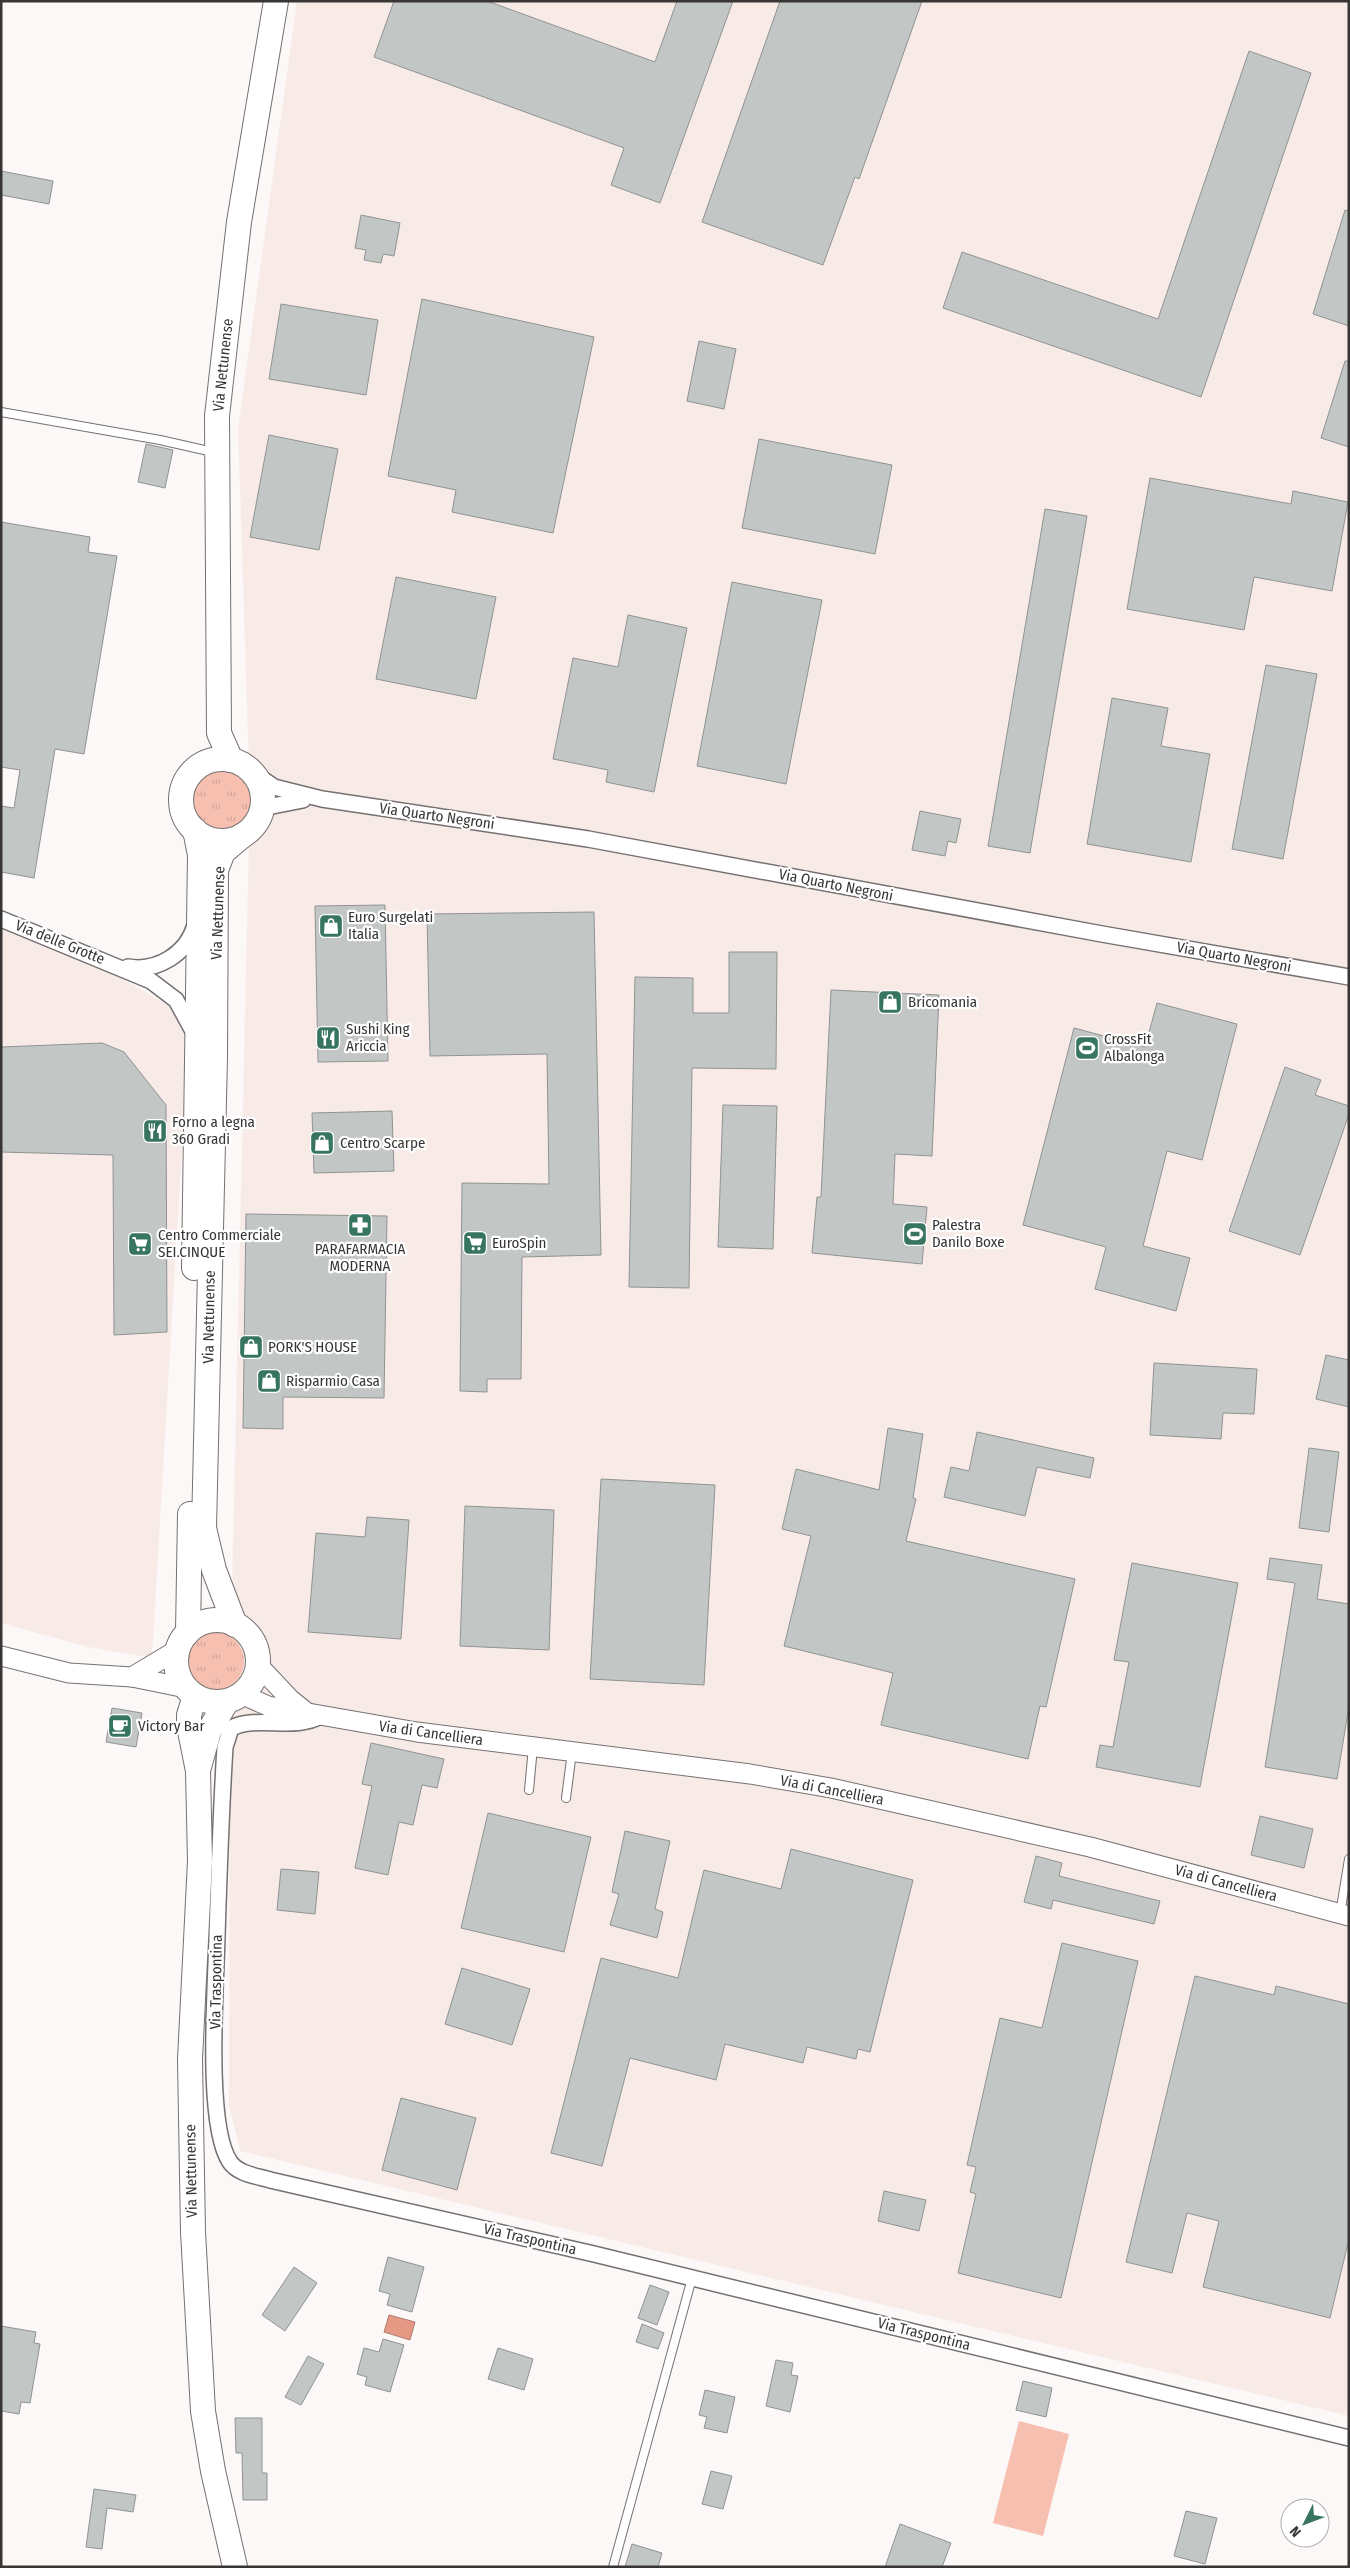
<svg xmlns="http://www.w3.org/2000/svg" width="1350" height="2568" font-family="'Fira Sans Condensed',sans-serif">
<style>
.built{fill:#f8ebe7}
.grass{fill:url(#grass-tufts)}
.pitch{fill:#f7bfb0}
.water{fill:#e59985;stroke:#b17b6d}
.building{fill:#c2c6c5;stroke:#8f9391}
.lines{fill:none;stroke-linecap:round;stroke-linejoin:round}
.service-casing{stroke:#757170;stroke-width:10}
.minor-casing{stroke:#757170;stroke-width:18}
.tertiary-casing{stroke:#757170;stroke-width:21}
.primary-casing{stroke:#757170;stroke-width:26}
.service{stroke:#fff;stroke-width:8}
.minor{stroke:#fff;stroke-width:15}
.tertiary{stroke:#fff;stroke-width:19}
.primary{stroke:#fff;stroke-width:24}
.labels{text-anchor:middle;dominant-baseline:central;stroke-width:4.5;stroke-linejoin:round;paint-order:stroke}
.street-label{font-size:15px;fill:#373635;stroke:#fff}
.poi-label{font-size:15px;fill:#373635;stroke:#fff;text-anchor:start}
</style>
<defs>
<pattern id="grass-tufts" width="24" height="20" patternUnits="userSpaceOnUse" patternTransform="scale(1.25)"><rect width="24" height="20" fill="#f7bfb0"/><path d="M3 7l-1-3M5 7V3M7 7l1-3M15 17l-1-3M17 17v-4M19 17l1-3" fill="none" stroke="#d4a598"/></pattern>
</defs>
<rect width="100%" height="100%" fill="#fcf8f7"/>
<g class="built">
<path d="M297 1H1349V2416L240 2151 229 2106 230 1676 250 796 238 429Z"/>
<path d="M1 928 122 979 170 1006 181 1020 188 1045 152 1658 88 1647 1 1623Z"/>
</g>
<g class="grass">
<circle cx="222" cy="800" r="37"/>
<circle cx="215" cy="1661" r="29"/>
</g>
<path class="pitch" d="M1019 2421 1069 2434 1043 2536 993 2523Z"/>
<path class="water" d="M389 2315 415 2322 410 2340 384 2332Z"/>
<g class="building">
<path d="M394 1H487L655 62 677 1H733L660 203 611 185 624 148 374 57Z"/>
<path d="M780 1H922L859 179 855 177 823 265 702 222Z"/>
<path d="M1249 51 1311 73 1201 397 943 308 962 252 1158 319Z"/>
<path d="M1 171 53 181 49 204 1 195Z"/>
<path d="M1345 210 1349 211V326L1313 314Z"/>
<path d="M361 215 400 223 394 256 383 254 381 263 364 260 366 250 355 248Z"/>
<path d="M422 299 594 337 553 533 452 512 456 490 388 476Z"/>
<path d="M281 304 378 320 366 395 269 379Z"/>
<path d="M699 341 736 349 724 409 687 401Z"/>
<path d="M1345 361H1349V447L1321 438Z"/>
<path d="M269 435 338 449 319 550 250 537Z"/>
<path d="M759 439 892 465 875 554 742 528Z"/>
<path d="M146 444 173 450 165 488 138 482Z"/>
<path d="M1150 478 1291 504 1293 491 1348 502 1332 591 1254 577 1244 630 1127 609Z"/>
<path d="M1045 509 1087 516 1030 853 988 846Z"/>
<path d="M1 522 90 537 88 552 117 556 84 754 55 749 34 878 1 872V806L14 808 20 770 1 767Z"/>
<path d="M396 577 496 597 476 699 376 679Z"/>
<path d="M732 582 822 600 786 784 697 766Z"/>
<path d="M628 615 687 628 654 792 606 782 608 770 553 759 573 658 618 667Z"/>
<path d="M1266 665 1317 674 1283 859 1232 849Z"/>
<path d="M1112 698 1168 708 1161 746 1210 754 1191 862 1087 844Z"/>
<path d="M920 811 961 819 956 843 948 841 945 856 912 850Z"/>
<path d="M385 905 388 1061 318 1062 315 906Z"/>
<path d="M594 912 601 1255 522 1257 521 1379H487V1392L460 1391 462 1183 549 1184 547 1054 430 1056 427 914Z"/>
<path d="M729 952H777L776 1069 692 1068 689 1288 629 1287 635 977 693 978V1013H729Z"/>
<path d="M831 990 939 995 932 1156 895 1154 893 1204 927 1207 922 1264 812 1253 817 1197H821Z"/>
<path d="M1157 1003 1237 1024 1202 1160 1167 1151 1143 1246 1190 1258 1176 1311 1095 1289 1106 1247 1023 1225 1074 1028 1145 1047Z"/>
<path d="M102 1043 124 1052 166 1105 167 1332 114 1335 113 1155 1 1152V1047Z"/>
<path d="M1285 1067 1321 1080 1315 1095 1349 1106V1114L1300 1255 1229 1231Z"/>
<path d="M723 1105 777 1106 773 1249 718 1247Z"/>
<path d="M392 1111 394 1171 314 1173 312 1113Z"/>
<path d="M246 1214 387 1216 384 1398 283 1397V1429L243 1428Z"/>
<path d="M1326 1355 1349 1360V1407L1316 1399Z"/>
<path d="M1154 1363 1257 1369 1254 1414 1223 1413 1221 1439 1150 1435Z"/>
<path d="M888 1428 923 1434 913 1498 916 1499 906 1541 1075 1579 1046 1707 1040 1706 1028 1759 881 1725 893 1673 784 1646 811 1536 782 1529 796 1469 879 1490Z"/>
<path d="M977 1432 1094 1458 1090 1478 1037 1467 1025 1516 944 1497 951 1467 969 1471Z"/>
<path d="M1309 1448 1339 1452 1329 1532 1299 1528Z"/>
<path d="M601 1479 715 1485 704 1685 590 1679Z"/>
<path d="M465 1506 554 1510 549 1650 460 1646Z"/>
<path d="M367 1517 409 1520 401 1639 308 1632 316 1533 365 1537Z"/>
<path d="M1270 1558 1322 1565 1317 1599 1349 1604V1706L1337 1779 1265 1767 1295 1583 1267 1579Z"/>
<path d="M1132 1563 1238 1583 1200 1787 1096 1767 1100 1745 1113 1747 1129 1662 1114 1660Z"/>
<path d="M112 1708 142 1713 136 1747 106 1742Z"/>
<path d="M371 1743 444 1759 437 1788 422 1785 413 1825 399 1822 388 1875 355 1868 372 1786 362 1784Z"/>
<path d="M488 1813 591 1837 564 1952 461 1928Z"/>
<path d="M1260 1816 1313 1829 1304 1868 1251 1855Z"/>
<path d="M625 1831 670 1841 655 1909 663 1912 657 1938 610 1925 619 1894 612 1892Z"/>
<path d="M791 1849 913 1880 870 2052 858 2049 856 2059 807 2047 803 2063 725 2044 716 2080 630 2058 602 2166 551 2153 601 1958 678 1978 704 1870 781 1889Z"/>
<path d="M1036 1856 1062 1863 1059 1876 1160 1901 1154 1924 1053 1900 1051 1909 1024 1902Z"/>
<path d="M281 1869 319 1872 315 1914 277 1910Z"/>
<path d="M1062 1943 1138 1961 1061 2298 958 2273 976 2194 970 2192 976 2167 967 2165 1000 2018 1042 2028Z"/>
<path d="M462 1968 530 1989 512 2045 445 2024Z"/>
<path d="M1195 1976 1274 1995 1276 1986 1349 2004V2239L1330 2318 1203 2287 1219 2221 1187 2213 1172 2273 1126 2262Z"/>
<path d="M401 2098 476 2118 457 2190 382 2170Z"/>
<path d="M884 2191 926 2200 919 2231 878 2221Z"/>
<path d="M388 2257 424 2267 412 2312 387 2305 390 2294 379 2291Z"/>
<path d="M294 2267 317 2283 285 2331 262 2315Z"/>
<path d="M650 2285 669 2292 657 2325 638 2318Z"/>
<path d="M642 2324 664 2333 658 2349 636 2342Z"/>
<path d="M1 2326 36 2332 34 2343 40 2344 30 2403 21 2402 19 2414 1 2411Z"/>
<path d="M383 2339 404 2345 390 2392 365 2385 367 2377 357 2374 364 2348 379 2352Z"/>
<path d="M498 2348 533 2359 524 2390 488 2379Z"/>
<path d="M308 2356 324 2364 301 2405 285 2397Z"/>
<path d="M776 2360 793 2363 791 2375 798 2376 790 2412 766 2406Z"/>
<path d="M1023 2381 1052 2388 1046 2417 1016 2410Z"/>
<path d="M705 2390 735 2397 727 2433 704 2428 707 2417 699 2415Z"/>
<path d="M235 2418H262V2473H267V2500H243L242 2453H236Z"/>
<path d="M711 2471 732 2476 723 2509 702 2504Z"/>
<path d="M94 2489 136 2495 133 2512 107 2508 102 2549 86 2547Z"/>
<path d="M1186 2511 1217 2518 1205 2564 1174 2556Z"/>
<path d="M900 2524 951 2543 942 2567H885Z"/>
<path d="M632 2544 662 2553 658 2567H625Z"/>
</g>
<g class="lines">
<defs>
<g id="service">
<path d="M1 412 160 440 213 452"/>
<path d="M529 1790 533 1747"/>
<path d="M566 1798 572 1752"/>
<path d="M1340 1914 1349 1859"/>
<path d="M613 2567 692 2278"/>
</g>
<g id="minor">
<path d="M249 770 274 787 322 799 588 839 1102 934 1349 977"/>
<path d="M262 808 303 800"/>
<path d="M1 919 151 981 176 1000 194 1033"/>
<path d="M128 967C157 972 187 954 195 925"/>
<path d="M321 1716C294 1731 259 1715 231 1728L225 1747C221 1810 219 1873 217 1936 216 1984 205 2126 230 2162 238 2174 257 2176 270 2180L594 2254 1349 2438"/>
</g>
<g id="tertiary">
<path d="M1 1656 69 1673 132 1677 186 1688"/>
<path d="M257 1664 290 1699 306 1712"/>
<path d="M132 1677 177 1650"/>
<path d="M241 1694 268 1706 417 1732 750 1774 831 1788 1090 1847 1349 1916"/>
</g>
<g id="primary">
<circle cx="222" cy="800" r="41"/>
<path d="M231 760 219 733 217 416 239 222 276 1"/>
<path d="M194 1268 200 855 195 830"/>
<circle cx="217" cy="1661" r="41"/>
<path d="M235 1625 214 1570 204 1528 215 1057 216 870 223 852 243 835"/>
<path d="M188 1632 190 1514"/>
<path d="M195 1696 189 1715V1726L198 1771 200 1861 190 2059 193 2232 203 2411 213 2471 235 2567"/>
<path d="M199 1767 209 1731 227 1701"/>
</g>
</defs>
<use href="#service" class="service-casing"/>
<use href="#minor" class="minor-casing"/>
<use href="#tertiary" class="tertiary-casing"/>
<use href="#primary" class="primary-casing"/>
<use href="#service" class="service"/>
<use href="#minor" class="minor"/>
<use href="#tertiary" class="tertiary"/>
<use href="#primary" class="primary"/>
</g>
<defs>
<symbol id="shop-square" viewBox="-11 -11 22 22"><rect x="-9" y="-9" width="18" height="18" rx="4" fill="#387561" stroke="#fff"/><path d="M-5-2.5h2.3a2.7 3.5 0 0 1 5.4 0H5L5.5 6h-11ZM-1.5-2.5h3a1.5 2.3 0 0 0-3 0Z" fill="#fff"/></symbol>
<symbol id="restaurant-square" viewBox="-11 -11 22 22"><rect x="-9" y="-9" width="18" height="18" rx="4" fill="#387561" stroke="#fff"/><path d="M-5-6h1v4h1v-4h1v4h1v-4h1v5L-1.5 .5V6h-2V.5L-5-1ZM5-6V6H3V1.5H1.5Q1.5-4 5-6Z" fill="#fff"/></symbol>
<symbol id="stadium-square" viewBox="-11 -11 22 22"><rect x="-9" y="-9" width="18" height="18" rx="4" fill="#387561" stroke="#fff"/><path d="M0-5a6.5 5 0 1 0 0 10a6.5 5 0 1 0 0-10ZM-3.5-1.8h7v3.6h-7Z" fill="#fff"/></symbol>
<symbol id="pharmacy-square" viewBox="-11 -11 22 22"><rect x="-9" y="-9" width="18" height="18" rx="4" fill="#387561" stroke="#fff"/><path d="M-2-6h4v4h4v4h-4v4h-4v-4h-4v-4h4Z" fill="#fff"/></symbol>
<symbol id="supermarket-square" viewBox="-11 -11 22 22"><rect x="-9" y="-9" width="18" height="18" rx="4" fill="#387561" stroke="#fff"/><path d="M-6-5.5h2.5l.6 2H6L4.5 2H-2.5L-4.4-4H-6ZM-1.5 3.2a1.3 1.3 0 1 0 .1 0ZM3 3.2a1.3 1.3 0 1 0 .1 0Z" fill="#fff"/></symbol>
<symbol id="cafe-square" viewBox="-11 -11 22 22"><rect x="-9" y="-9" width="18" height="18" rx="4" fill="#387561" stroke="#fff"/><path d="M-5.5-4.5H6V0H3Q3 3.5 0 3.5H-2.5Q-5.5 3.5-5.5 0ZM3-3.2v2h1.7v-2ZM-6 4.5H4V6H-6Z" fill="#fff"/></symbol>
</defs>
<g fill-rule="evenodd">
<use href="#shop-square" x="317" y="912" width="28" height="28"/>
<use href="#shop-square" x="876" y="988" width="28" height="28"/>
<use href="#restaurant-square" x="314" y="1024" width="28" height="28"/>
<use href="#stadium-square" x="1073" y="1034" width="28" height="28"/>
<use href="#restaurant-square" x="141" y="1117" width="28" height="28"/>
<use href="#shop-square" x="308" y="1129" width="28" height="28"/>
<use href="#pharmacy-square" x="346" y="1211" width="28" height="28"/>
<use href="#stadium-square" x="901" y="1220" width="28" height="28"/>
<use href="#supermarket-square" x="461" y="1229" width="28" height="28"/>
<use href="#supermarket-square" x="126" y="1230" width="28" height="28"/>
<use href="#shop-square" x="237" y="1333" width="28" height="28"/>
<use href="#shop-square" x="255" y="1367" width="28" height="28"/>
<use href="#cafe-square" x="106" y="1712" width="28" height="28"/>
</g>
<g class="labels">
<g class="street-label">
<text transform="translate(223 365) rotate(-84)">Via Nettunense</text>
<text transform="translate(437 816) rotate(8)">Via Quarto Negroni</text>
<text transform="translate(836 885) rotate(11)">Via Quarto Negroni</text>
<text transform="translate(218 913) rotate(-88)">Via Nettunense</text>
<text transform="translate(60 942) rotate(22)">Via delle Grotte</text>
<text transform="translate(1234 957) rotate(10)">Via Quarto Negroni</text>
<text transform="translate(209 1317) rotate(-89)">Via Nettunense</text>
<text transform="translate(431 1733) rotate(8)">Via di Cancelliera</text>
<text transform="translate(832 1790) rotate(11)">Via di Cancelliera</text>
<text transform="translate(1226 1883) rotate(15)">Via di Cancelliera</text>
<text transform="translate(216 1982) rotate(-89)">Via Traspontina</text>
<text transform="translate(191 2171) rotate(-91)">Via Nettunense</text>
<text transform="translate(530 2239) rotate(13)">Via Traspontina</text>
<text transform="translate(924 2334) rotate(14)">Via Traspontina</text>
</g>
<g class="poi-label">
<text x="348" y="917">Euro Surgelati<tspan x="348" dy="17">Italia</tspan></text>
<text x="908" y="1002">Bricomania</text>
<text x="346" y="1029">Sushi King<tspan x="346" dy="17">Ariccia</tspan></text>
<text x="1104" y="1039">CrossFit<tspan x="1104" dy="17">Albalonga</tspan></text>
<text x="172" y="1122">Forno a legna<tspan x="172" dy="17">360 Gradi</tspan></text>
<text x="340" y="1143">Centro Scarpe</text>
<text x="932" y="1225">Palestra<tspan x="932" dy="17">Danilo Boxe</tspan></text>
<text x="158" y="1235">Centro Commerciale<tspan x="158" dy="17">SEI.CINQUE</tspan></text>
<text x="492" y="1243">EuroSpin</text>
<text x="360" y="1249" text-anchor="middle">PARAFARMACIA<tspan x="360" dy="17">MODERNA</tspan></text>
<text x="268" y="1347">PORK'S HOUSE</text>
<text x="286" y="1381">Risparmio Casa</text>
<text x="138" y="1726">Victory Bar</text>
</g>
</g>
<rect width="1350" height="2568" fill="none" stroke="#373635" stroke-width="5"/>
<g transform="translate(1305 2523) rotate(228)"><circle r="24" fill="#ffffff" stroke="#afafae"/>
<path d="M0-4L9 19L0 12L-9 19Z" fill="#387561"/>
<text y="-8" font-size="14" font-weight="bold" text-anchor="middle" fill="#373635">N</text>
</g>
</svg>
